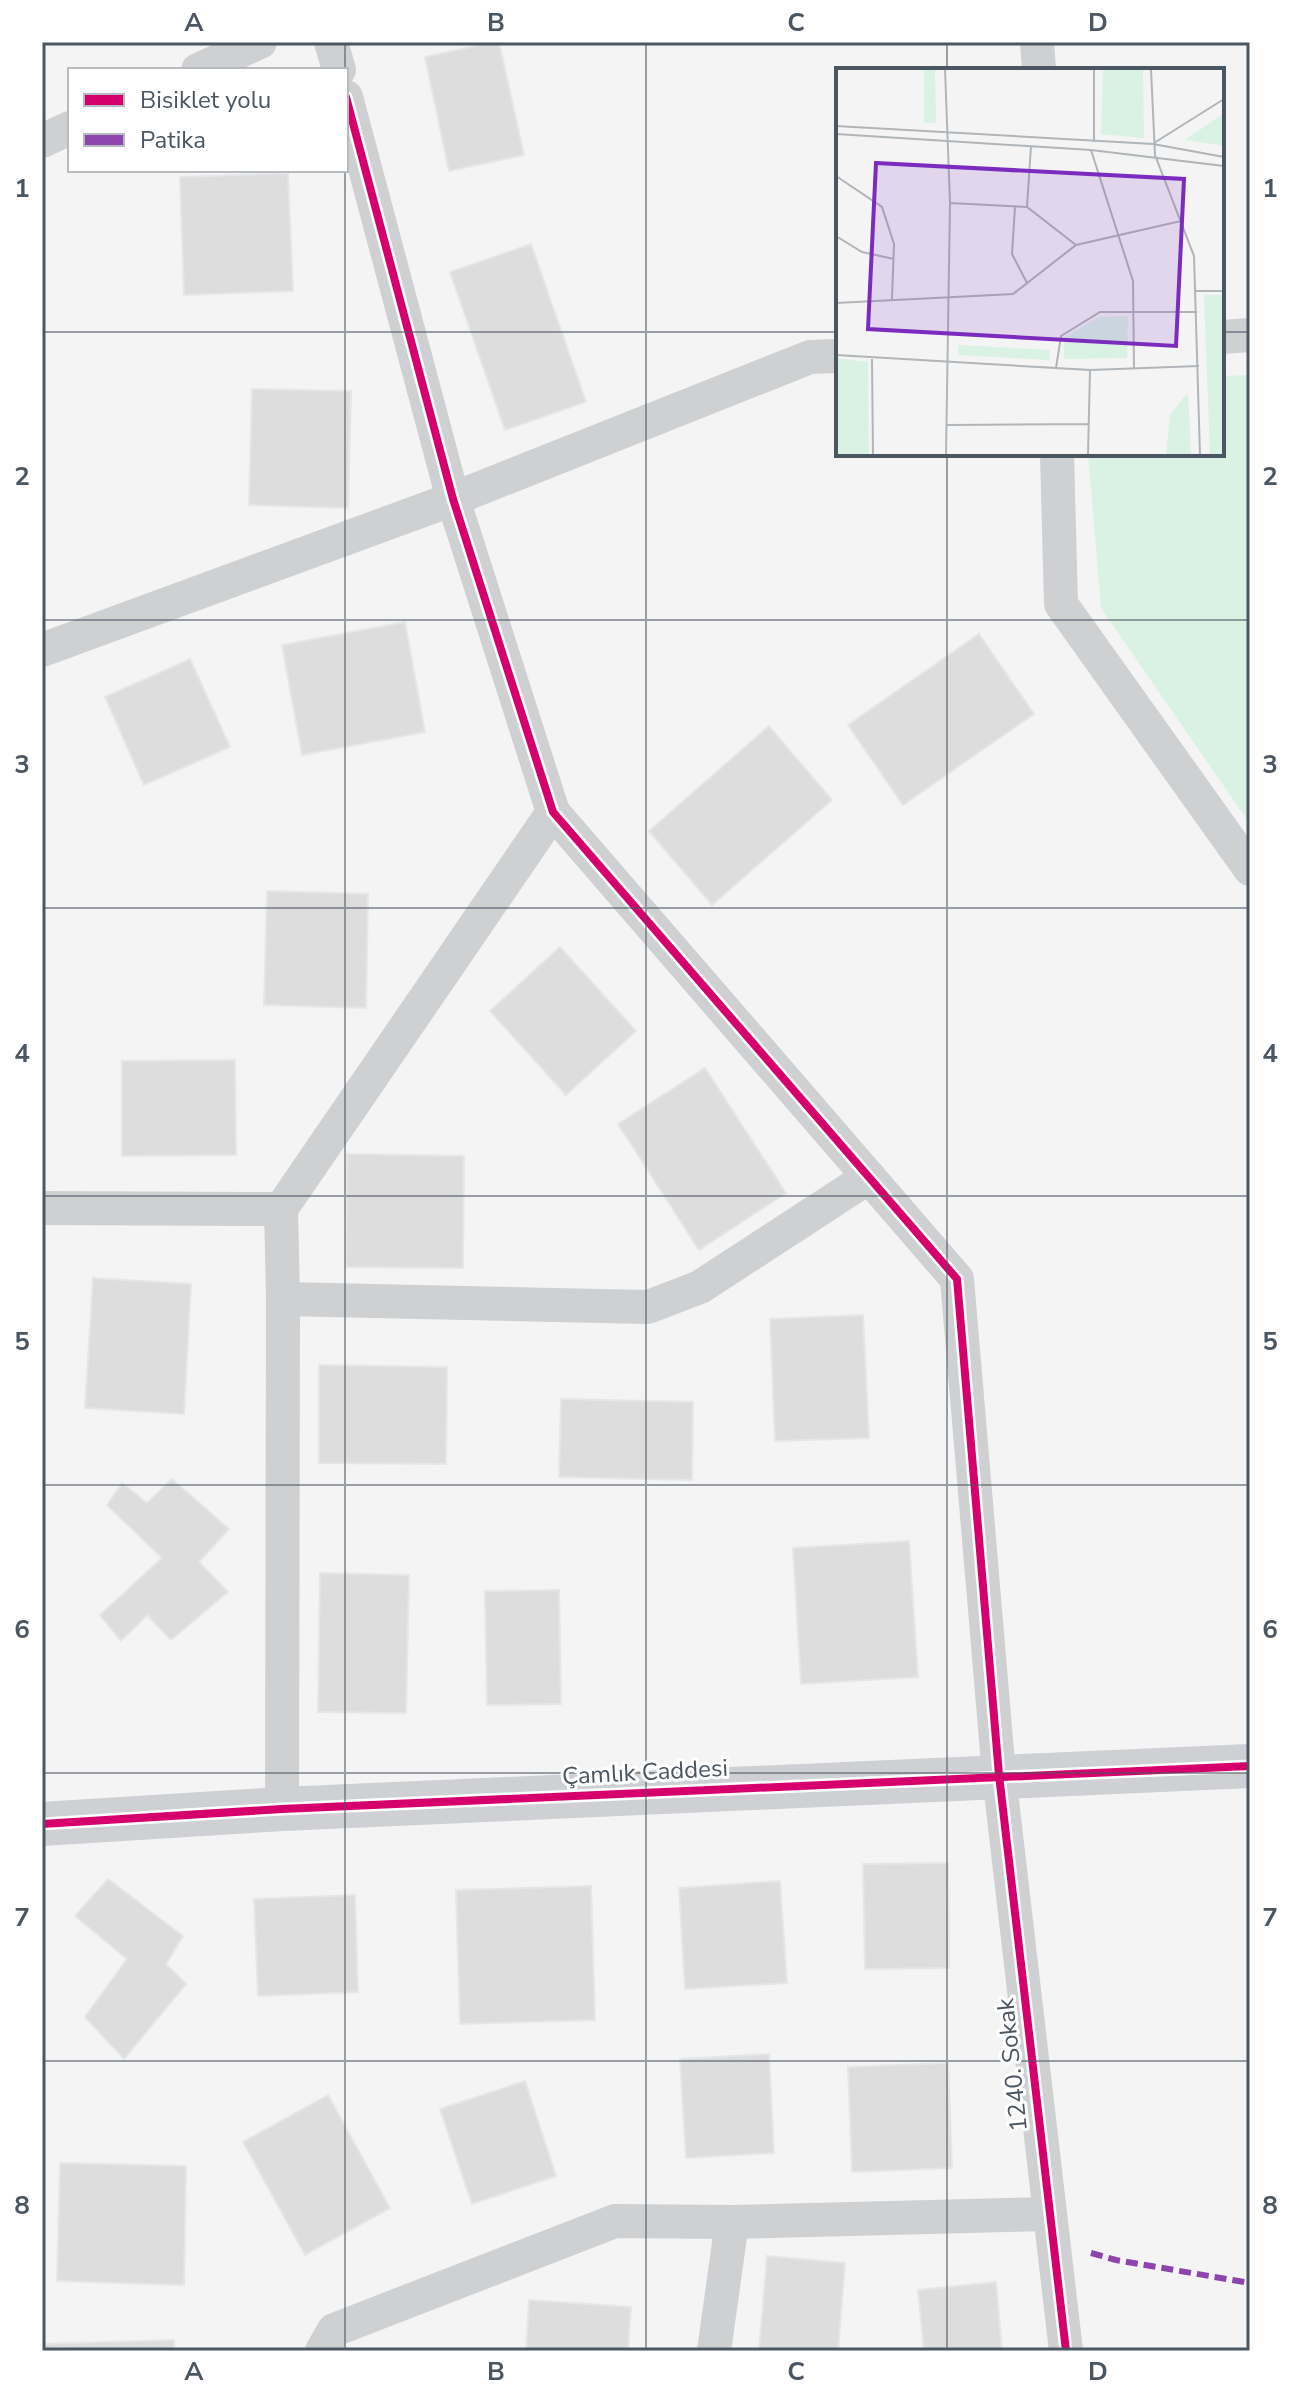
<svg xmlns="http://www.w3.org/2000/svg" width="1292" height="2393" font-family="'Nunito Sans',sans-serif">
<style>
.green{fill:#d9f2e3}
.building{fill:#ddddde;stroke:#e5e6e7;stroke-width:2}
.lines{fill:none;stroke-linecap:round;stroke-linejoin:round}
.street{stroke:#ced0d2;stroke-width:34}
.secondary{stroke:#ced0d4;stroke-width:44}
.quiet{stroke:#8e44ad;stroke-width:6;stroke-dasharray:12 6;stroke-linecap:butt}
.cycleway-casing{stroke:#fff;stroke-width:13}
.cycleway{stroke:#d6006c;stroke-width:8}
.grid{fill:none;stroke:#4a5661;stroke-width:2;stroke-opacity:0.55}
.labels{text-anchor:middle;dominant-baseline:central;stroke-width:6;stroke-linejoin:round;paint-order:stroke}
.street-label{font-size:24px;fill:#4a5661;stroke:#fff}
.inset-road{fill:none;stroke:#b0b5b9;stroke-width:2}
.view{fill:#7b2cbf;fill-opacity:0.15;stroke:#7b2cbf;stroke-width:4}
.inset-edge{fill:none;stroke:#4a5661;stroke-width:4}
.neatline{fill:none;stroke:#4a5661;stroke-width:3}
.grid-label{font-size:26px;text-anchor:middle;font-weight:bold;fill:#4a5661}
</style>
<rect width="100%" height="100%" fill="#f4f4f4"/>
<path class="green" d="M1250 375V824L1101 608 1088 454H1222V376Z"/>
<g class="building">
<path d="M493 42H499L524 155 449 171 425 57Z"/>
<path d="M288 173 293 291 184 295 180 177Z"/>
<path d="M531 244 586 402 505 430 450 272Z"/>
<path d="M252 389 351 391 348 508 249 505Z"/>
<path d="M405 622 425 732 302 755 282 645Z"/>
<path d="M979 634 1034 714 903 805 848 725Z"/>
<path d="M190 659 230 747 144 785 105 697Z"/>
<path d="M769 726 832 800 712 905 649 831Z"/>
<path d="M267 891 368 894 366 1008 264 1005Z"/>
<path d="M560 947 636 1031 566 1095 490 1011Z"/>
<path d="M235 1060 236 1155 122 1156V1061Z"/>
<path d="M705 1068 786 1193 699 1250 618 1124Z"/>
<path d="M347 1154 464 1156 463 1268 346 1267Z"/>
<path d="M93 1278 191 1284 184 1414 85 1408Z"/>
<path d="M863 1315 869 1438 775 1441 770 1319Z"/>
<path d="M319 1365 447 1367 446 1464 319 1463Z"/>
<path d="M561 1399 693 1402 692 1480 559 1477Z"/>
<path d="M172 1479 229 1529 199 1562 228 1592 171 1640 147 1615 121 1641 100 1615 162 1558 107 1505 122 1483 147 1503Z"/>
<path d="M909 1541 918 1677 801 1684 793 1548Z"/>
<path d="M320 1573 409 1575 406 1713 318 1712Z"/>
<path d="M559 1590 561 1704 487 1705 485 1591Z"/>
<path d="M948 1863 949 1968 865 1969 863 1864Z"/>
<path d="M108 1879 183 1936 166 1964 186 1984 124 2059 85 2017 127 1959 75 1916Z"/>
<path d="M780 1881 787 1983 685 1989 679 1888Z"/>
<path d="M591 1886 595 2020 460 2024 456 1890Z"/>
<path d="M355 1895 358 1992 258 1996 254 1899Z"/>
<path d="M769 2054 774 2153 686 2158 680 2059Z"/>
<path d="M948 2063 952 2168 852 2172 848 2067Z"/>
<path d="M525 2081 556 2176 472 2204 440 2109Z"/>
<path d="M328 2095 390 2208 305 2255 243 2142Z"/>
<path d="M60 2163 186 2166 184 2285 57 2281Z"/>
<path d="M767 2256 845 2263 838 2351H759Z"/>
<path d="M996 2282 1002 2351H924L918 2290Z"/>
<path d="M529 2300 631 2307 628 2351H526Z"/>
<path d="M174 2340V2351H42V2344Z"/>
</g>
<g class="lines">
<g class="street">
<path d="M331 42 339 70"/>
<path d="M1037 42 1039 70"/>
<path d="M198 70 260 42"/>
<path d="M346 97 453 499 553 812 957 1279 999 1775 1066 2351"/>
<path d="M42 141 70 128"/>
<path d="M1222 337 1250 335"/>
<path d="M1057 454 1061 604 1250 869"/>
<path d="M42 650 453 499 810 357 838 356"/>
<path d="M42 1208 281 1209"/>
<path d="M283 1299 648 1307 700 1287 869 1177"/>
<path d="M282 1809 283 1299 281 1209 553 812"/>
<path d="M322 2351 334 2330 615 2221 732 2222 1048 2214"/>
<path d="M714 2351 732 2222"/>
</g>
<path class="secondary" d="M42 1824 282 1809 1250 1766"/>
<path class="quiet" d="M1091 2253 1116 2260 1250 2283"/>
<defs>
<g id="cycleway">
<path d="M346 97 453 499 553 812 957 1279 999 1775 1066 2351"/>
<path d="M42 1824 282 1809 1250 1766"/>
</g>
</defs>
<use href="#cycleway" class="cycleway-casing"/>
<use href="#cycleway" class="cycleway"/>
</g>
<path class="grid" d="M345 42V70M646 42V2351M947 42V70M345 170V2351M42 332H838M1222 332H1250M947 454V2351M42 620H1250M42 908H1250M42 1196H1250M42 1485H1250M42 1773H1250M42 2061H1250"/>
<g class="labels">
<g class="street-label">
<text transform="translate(645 1772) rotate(-3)">Çamlık Caddesi</text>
<text transform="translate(1012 2065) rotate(-96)">1240. Sokak</text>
</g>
</g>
<g transform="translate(836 68)">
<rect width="388" height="388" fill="#f4f4f4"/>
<path d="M88 1H99L100 55H88ZM267 1H307L308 70 265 66ZM388 45V78L349 72ZM368 227H388V387H374ZM292 248 291 290 228 291V270L263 249ZM122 277 214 282 213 292 122 287ZM0 290 32 294 33 387H0ZM352 324 355 387H330L334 347Z" fill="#d9f2e3"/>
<path class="inset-road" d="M109 1 114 135 110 387M315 1 319 87 358 188 364 387M0 58 317 76 388 89M0 66 255 82 388 98M258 74V1M318 75 388 31M255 82 297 213 298 300M0 108 46 139 58 176 56 231M114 135 191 139 240 177M179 139 176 186 191 215M191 139 195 78M0 168 26 184 58 191M360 223H388M0 235 177 226 240 177 345 153M0 287 254 302 252 387M36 291 37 387M220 300 225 268 264 244H361M254 302 363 298M111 357 253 356"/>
<path class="view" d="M40 95 348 111 340 278 32 261Z"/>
<rect width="388" height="388" class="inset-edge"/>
</g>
<rect width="1292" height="2393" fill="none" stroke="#ffffff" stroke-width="88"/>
<rect x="68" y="68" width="280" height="104" fill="#ffffff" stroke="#b7bbc0" stroke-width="2"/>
<rect x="84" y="94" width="40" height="12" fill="#d6006c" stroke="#b7bbc0" stroke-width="2"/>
<text x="140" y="108" font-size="24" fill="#4a5661">Bisiklet yolu</text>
<rect x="84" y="134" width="40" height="12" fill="#8e44ad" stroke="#b7bbc0" stroke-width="2"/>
<text x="140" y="148" font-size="24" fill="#4a5661">Patika</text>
<rect x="44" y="44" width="1204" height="2305" class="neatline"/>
<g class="grid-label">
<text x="194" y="31">A</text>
<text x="496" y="31">B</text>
<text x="796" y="31">C</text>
<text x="1098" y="31">D</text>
<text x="22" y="197">1</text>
<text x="1270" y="197">1</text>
<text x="22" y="485">2</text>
<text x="1270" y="485">2</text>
<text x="22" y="773">3</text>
<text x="1270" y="773">3</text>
<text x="22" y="1062">4</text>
<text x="1270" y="1062">4</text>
<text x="22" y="1350">5</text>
<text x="1270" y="1350">5</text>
<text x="22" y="1638">6</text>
<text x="1270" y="1638">6</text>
<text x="22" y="1926">7</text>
<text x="1270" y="1926">7</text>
<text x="22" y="2214">8</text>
<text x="1270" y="2214">8</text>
<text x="194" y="2380">A</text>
<text x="496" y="2380">B</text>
<text x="796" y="2380">C</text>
<text x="1098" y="2380">D</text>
</g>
</svg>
